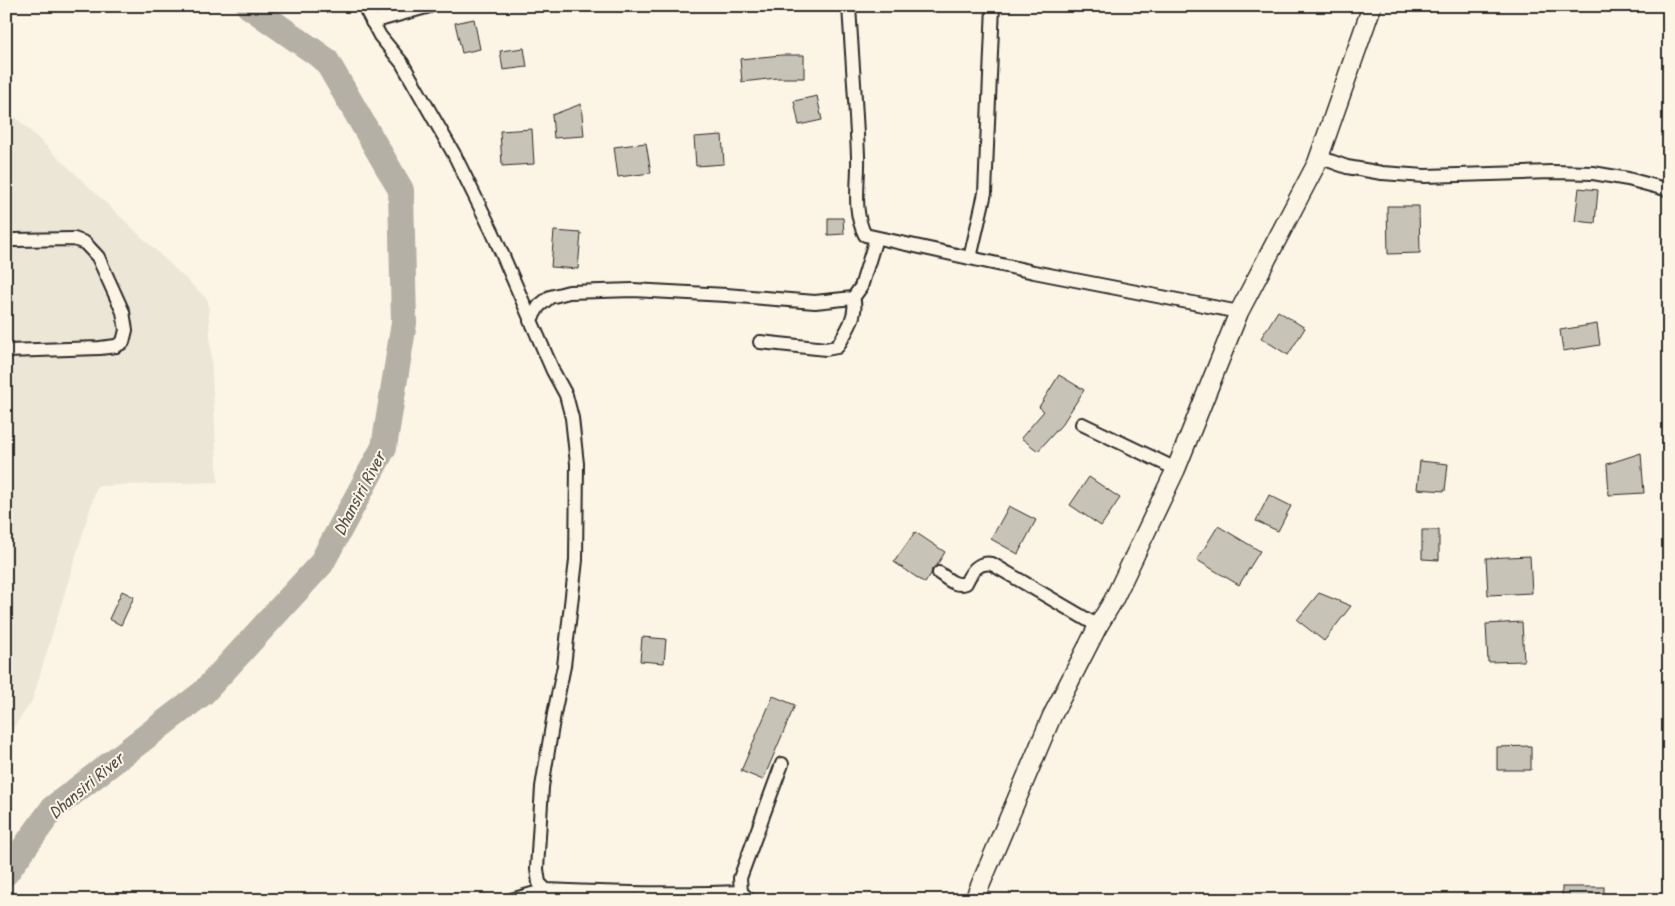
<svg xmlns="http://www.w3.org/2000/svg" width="1675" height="906" font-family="'Patrick Hand',sans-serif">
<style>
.built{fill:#ece6d7}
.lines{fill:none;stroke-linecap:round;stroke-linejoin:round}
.river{stroke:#b4b0a5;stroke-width:26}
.building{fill:#c8c3b7;stroke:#2b2b2b}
.street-casing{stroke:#2b2b2b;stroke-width:16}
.secondary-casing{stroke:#2b2b2b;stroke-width:21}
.street{stroke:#fcf5e5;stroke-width:12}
.secondary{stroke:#fcf5e5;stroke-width:18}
.labels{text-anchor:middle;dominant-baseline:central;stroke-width:4;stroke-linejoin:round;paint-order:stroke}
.water-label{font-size:18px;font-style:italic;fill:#545350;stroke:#fcf5e5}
</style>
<rect width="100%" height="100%" fill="#fcf5e5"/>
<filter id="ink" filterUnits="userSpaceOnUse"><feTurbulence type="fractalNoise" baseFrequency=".02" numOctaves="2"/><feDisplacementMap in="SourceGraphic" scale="10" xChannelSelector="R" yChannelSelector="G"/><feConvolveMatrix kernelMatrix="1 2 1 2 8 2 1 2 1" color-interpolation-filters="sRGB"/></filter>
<g filter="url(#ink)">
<path class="built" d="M6 108 208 300 218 482 97 486 32 701 6 738Z"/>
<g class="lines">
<path class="river" d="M6 873 53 808 203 693 321 564 384 447 404 323 401 190 326 60 249 6"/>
</g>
<g class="building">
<path d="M474 19 480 49 462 53 455 23Z"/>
<path d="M524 48 527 67 503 70 500 51Z"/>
<path d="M782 55H804V78H777L742 82 740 59Z"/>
<path d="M817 96 822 120 799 125 794 101Z"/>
<path d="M581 104 584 136 554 138 552 115Z"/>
<path d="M532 129 534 164 502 166 500 131Z"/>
<path d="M722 135 724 164 696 166 694 137Z"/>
<path d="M646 143 651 173 618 177 614 147Z"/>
<path d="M1579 188 1598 190 1595 223 1575 221Z"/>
<path d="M1387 206H1419L1420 253 1388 254Z"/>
<path d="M828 218H843L844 234 828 235Z"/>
<path d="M554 231 581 233 578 269 551 267Z"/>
<path d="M1278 311 1305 328 1288 355 1261 338Z"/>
<path d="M1597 324 1600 345 1563 351 1560 330Z"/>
<path d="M1059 375 1084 390 1063 423 1038 451 1021 438 1044 411 1039 407Z"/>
<path d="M1641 453 1644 493 1609 495 1607 464Z"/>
<path d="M1420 461 1448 464 1445 491 1417 489Z"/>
<path d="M1089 477 1120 498 1101 526 1070 505Z"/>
<path d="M1269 495 1291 506 1278 531 1256 521Z"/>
<path d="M1009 506 1036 520 1018 554 991 539Z"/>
<path d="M1218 526 1260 551 1239 585 1197 560Z"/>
<path d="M1422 530H1439V560L1422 559Z"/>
<path d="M915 532 945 552 937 565 932 569 931 574 925 583 894 562Z"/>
<path d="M1530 556 1532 593 1488 595 1486 558Z"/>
<path d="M122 591 134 597 121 625 109 619Z"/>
<path d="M1319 593 1351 606 1324 641 1297 620Z"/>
<path d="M1522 622 1524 661 1488 662 1486 624Z"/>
<path d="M642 637 666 639 664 663 640 661Z"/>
<path d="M773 696 795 705 763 780 741 771Z"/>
<path d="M1531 746V770H1497V747Z"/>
<rect x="1562" y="887" width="42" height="13"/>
</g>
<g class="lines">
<defs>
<g id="street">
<path d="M364 6 380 36 402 63 454 154 493 233 553 371 566 395 572 418 577 464 576 560 564 666 554 714 542 787 537 869 539 883 546 890C611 893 676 895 741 892"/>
<path d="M849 6C852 56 856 106 858 156 859 183 852 210 865 235L1034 272 1239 312"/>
<path d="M372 22 430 6"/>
<path d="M1319 157 1347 167 1382 173 1425 176 1552 172 1593 173 1628 179 1669 190"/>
<path d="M970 258 985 193 993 6"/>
<path d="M530 321 539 306 550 297 569 292 633 290 726 295 815 302 853 298 861 287 876 238"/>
<path d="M760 342 826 349 837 347C845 334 859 314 853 298"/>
<path d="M6 351 100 348 116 346 123 342 126 330 123 312 98 257 85 243 74 239 14 240"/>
<path d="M1082 424 1176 469"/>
<path d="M939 573C948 579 955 587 966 583 971 572 978 561 992 564L1098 626"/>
<path d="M511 900 546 890V900"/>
<path d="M749 900 741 892 740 878 782 764"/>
</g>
<path id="secondary" d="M974 900 1052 716 1098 626 1113 601 1176 469 1239 312 1317 163 1372 6"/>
</defs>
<use href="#street" class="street-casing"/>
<use href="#secondary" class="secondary-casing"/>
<use href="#street" class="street"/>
<use href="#secondary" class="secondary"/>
</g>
</g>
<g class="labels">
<g class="water-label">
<text transform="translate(359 493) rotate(-62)">Dhansiri River</text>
<text transform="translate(86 785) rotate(-40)">Dhansiri River</text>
</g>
</g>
<rect width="1675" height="906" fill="none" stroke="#fcf5e5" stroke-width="25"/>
<rect x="12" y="12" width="1650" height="881" fill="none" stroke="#2b2b2b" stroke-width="2" filter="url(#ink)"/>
</svg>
